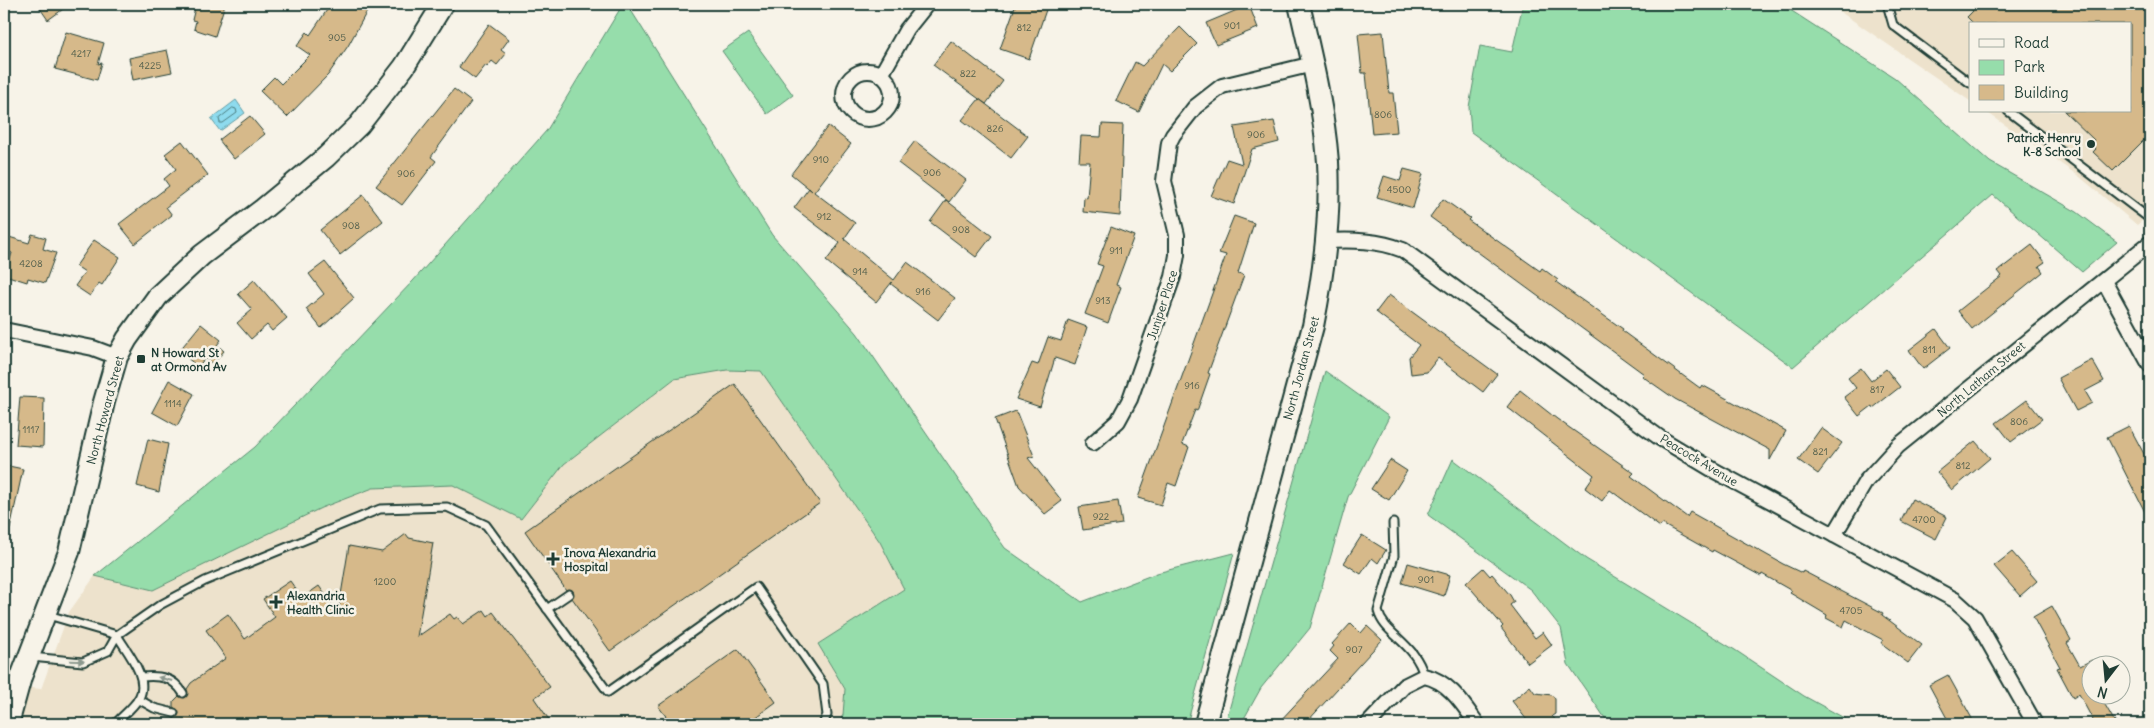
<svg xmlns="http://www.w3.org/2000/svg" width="2154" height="728" font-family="Delius,sans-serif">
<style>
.built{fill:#ede2cc}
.green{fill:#96ddab;stroke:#5a8d70}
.water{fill:#8edbee;stroke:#629ca4}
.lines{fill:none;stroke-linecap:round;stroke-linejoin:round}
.shore{stroke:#4b7c7e;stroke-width:1}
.building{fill:#d6b98a;stroke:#1f3d34}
.lane-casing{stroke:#1f3d34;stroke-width:11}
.street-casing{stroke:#1f3d34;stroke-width:18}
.secondary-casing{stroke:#1f3d34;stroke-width:24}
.lane{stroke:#f7f3e8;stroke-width:7}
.street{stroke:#f7f3e8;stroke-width:14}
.secondary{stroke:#f7f3e8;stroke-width:20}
.oneway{fill:#8b988e}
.poi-dot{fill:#1f3d34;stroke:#f7f3e8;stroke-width:2}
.labels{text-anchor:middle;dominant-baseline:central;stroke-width:5;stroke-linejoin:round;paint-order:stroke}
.number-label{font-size:10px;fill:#4d5c4a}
.poi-label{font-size:12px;font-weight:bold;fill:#1f3d34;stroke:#f7f3e8;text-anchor:start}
.street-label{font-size:12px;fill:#1f3d34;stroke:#f7f3e8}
</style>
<rect width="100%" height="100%" fill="#f7f3e8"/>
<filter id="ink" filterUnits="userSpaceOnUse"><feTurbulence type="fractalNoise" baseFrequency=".02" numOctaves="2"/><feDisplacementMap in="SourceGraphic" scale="10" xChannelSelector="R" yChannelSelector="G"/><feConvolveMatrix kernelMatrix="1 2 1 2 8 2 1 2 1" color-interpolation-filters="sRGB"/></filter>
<g filter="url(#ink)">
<g class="built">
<path d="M1829 4H2150V214L2137 225 2080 177 1985 111H2130V24H1970V101Z"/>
<path d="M727 370 761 371 880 542 904 589 818 644 845 689 843 715 838 724H4V685L41 689 69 612 95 576 153 590 321 508 373 488 453 485 521 519 564 464 674 379Z"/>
</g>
<g class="green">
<path d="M623 4H627L772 235 857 333 1005 548 1082 602 1157 573 1234 553 1187 724H838L843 715 845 689 818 644 904 589 880 542 761 371 727 370 674 379 564 464 521 519 453 485 373 488 321 508 153 590 95 576 255 447 413 281 547 130Z"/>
<path d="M1523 4H1781L1895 78 1990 162 2077 212 2117 242 2082 272 1993 195 1793 367 1471 132 1469 107 1480 46 1512 52Z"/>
<path d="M748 33 793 95 767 114 722 51Z"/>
<path d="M1325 371 1389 417 1348 497 1310 628 1261 688 1241 724H1225Z"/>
<path d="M1453 459 1586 559 1735 650 1804 696 1855 724H1609L1568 664 1561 628 1531 590 1428 515Z"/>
</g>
<path class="water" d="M236 100 245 113 220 131 211 119Z"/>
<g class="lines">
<path class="shore" d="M233 108 236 109 237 113 223 123H220L219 119Z"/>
</g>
<g class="building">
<path d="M37 4H70L48 20Z"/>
<path d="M196 4H225L215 36 194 29 196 21 192 20Z"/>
<path d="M331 4H371L348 46 328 75 287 117 260 91 274 77 281 84 310 55 297 46 307 32 310 35Z"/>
<path d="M1016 4H1048L1029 59 1000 49Z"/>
<path d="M1966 4H2150V134L2113 171 2093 152 2096 149 2090 144 2094 140 2064 111H2130V24H1974L1967 17 1973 11Z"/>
<path d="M1249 5 1258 28 1216 45 1206 23Z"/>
<path d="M489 24 509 39 501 50 506 54 497 65 492 61 487 67 486 65 475 79 459 67Z"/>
<path d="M1180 27 1197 44 1170 71 1162 64 1139 112 1116 101 1135 62 1142 66Z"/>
<path d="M66 32 104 43 98 64 102 63 97 80 55 69Z"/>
<path d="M1383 32 1389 93H1393L1397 132 1372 134 1366 73H1362L1358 34Z"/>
<path d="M951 41 1003 81 986 104 933 65Z"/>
<path d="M167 50 172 72 133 80 129 58Z"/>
<path d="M454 89 471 102 431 157 436 161 402 205 376 186Z"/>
<path d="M979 99 1028 136 1011 158 962 120Z"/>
<path d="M250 116 265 134 234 159 219 140Z"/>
<path d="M1274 121 1279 142 1252 149 1234 204 1211 196 1227 159 1242 164 1234 127Z"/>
<path d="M1102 124 1123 125 1120 216 1083 212 1084 197 1087 198 1090 162H1079L1081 136 1101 137Z"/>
<path d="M828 126 851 144 814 192 855 223 844 239 894 280 907 262 955 298 938 320 891 284 892 282 876 302 826 261 840 243 794 208 809 188 812 191 791 174Z"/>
<path d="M182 141 208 175 166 207 172 215 135 244 119 224 169 186 164 179 176 169 165 154Z"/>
<path d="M915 141 966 180 949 202 898 163Z"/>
<path d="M1404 169 1423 174 1413 208 1377 197 1384 176 1400 181Z"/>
<path d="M363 195 383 221 340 255 320 230Z"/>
<path d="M1443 199 1470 218 1468 220 1540 271 1542 268 1558 280 1556 282 1623 329 1622 331 1700 388 1702 385 1786 431 1770 460V450L1675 399 1642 376 1644 374 1430 217Z"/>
<path d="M946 200 992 236 976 257 930 222Z"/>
<path d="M1234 216 1254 223 1238 273 1244 275 1208 373 1210 374 1197 411 1195 410 1182 444 1189 447 1176 486 1168 483 1161 505 1138 498 1226 255 1219 253Z"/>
<path d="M1111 227 1134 236 1116 285 1121 287 1108 323 1085 314 1103 266 1097 264Z"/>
<path d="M32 234 46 238 43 249 56 253 45 283 28 278 27 282 5 275 12 253 5 250 9 237 29 243Z"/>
<path d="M94 240 120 257 102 285 99 283 90 296 75 286 85 272 76 266Z"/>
<path d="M2032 245 2045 262 2039 266 2043 272 1972 329 1958 311 2002 276 1998 271Z"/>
<path d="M325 262 354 298 321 328 306 309 324 294 309 274Z"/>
<path d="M254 280 287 318 272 331 267 325 251 339 237 323 252 310 238 294Z"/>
<path d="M1389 295 1497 374 1483 392 1438 358 1427 372 1411 374 1409 357 1419 345 1376 312Z"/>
<path d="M1068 320 1087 327 1075 365 1055 358 1040 407 1016 399 1032 363 1038 365 1048 337 1061 341Z"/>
<path d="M201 324 221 340 217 345 224 351 213 364 205 358 198 367 179 351Z"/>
<path d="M1936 329 1950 348 1923 369 1909 350Z"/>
<path d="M2092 360 2104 381 2085 391 2092 403 2076 411 2058 378Z"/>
<path d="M1861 368 1871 381 1886 369 1900 387 1873 408 1872 406 1859 416 1844 397 1856 388 1848 378Z"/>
<path d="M169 380 194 394 177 426 152 412Z"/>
<path d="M735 384 820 503 610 651 572 598 573 591 566 590 525 531Z"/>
<path d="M1520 390 1557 419 1634 473 1631 476 1687 517 1690 512 1783 564 1802 573 1803 571 1883 613 1882 615 1922 645 1908 663 1881 643 1883 640 1846 620 1843 627 1826 618 1827 615 1790 593 1792 591 1762 574 1761 576 1713 550 1712 552 1662 524 1660 527 1610 490 1602 501 1585 488 1594 475 1507 407Z"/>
<path d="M20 397 44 398 43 447 16 445Z"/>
<path d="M2027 400 2042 419 2011 442 1996 423Z"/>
<path d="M1016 411 1034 456 1028 458 1062 501 1045 514 1019 486 995 419Z"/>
<path d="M2129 426 2150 465V522L2107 437Z"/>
<path d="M1821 428 1842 443 1818 474 1798 460Z"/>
<path d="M148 439 168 444 159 492 137 486Z"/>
<path d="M1975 441 1990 458 1952 490 1937 472Z"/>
<path d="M1390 460 1407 471 1389 500 1371 489Z"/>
<path d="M4 465 23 469 10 529 4 528Z"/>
<path d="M1912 499 1947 517 1936 539 1901 521Z"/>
<path d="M1118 501 1122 524 1083 530 1079 507Z"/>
<path d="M406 534 409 538 433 543 417 637 450 614 454 619 457 617 463 624 484 610 488 616 493 612 550 687 534 698 552 724H198L196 720 174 721V718L179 714 178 710 173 707V702L179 696 186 697 187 689 191 683 226 658 206 630 228 614 245 639 275 617 263 599 290 581 302 598 319 586 338 613 349 546 382 552Z"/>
<path d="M1362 535 1386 550 1378 563 1372 558 1361 574 1344 563Z"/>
<path d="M2012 552 2037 581 2020 596 1994 566Z"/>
<path d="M1408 563 1450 575 1444 596 1402 583Z"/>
<path d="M1483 568 1490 576 1492 574 1510 595 1514 602 1510 605 1535 638 1543 632 1552 645 1528 663 1501 628 1503 626 1466 583Z"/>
<path d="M2052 606 2071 640 2067 643 2080 666 2092 660V696H2100L2116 724H2095L2079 694 2073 698 2057 668 2060 667 2033 617Z"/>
<path d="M1351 623 1361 633 1367 626 1382 640 1305 724H1277L1338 659 1330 651 1334 646 1332 644Z"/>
<path d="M738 649 776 702 746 724H672L658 706Z"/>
<path d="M1948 675 1975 724H1950L1929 685Z"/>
<path d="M1530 686 1535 693 1552 695 1555 699V714L1552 716 1559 724H1530L1512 701Z"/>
</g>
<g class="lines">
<defs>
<g id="lane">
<path d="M1887 4 1893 25 1970 83"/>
<path d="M2008 111 2150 219"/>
<path d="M1393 523 1394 556 1378 611C1384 635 1415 642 1424 676"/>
<path d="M547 609 569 594"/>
<path d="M48 615 117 635"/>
<path d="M31 657 83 662 108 651 117 635 160 605 205 581 380 509 447 507 486 525 608 692 756 587 823 684 827 715 823 724"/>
<path d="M141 677C160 675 173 677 183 693"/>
<path d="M138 699 154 708 174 713"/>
<path d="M115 724C122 716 133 708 139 698 150 678 127 652 117 635"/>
</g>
<g id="street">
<circle cx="868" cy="95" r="24"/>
<path d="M881 75 907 29 927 4"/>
<path d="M1327 241C1353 240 1378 240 1403 250L1660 438 1715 471 1955 600 1975 618 2035 724"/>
<path d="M2104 281 2150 365"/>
<path d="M4 330 93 348 117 357"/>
<path d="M1093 443 1118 421 1130 399 1173 277 1177 255V235L1164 181 1169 143 1173 135 1195 107 1222 86 1313 64"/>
<path d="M1834 535 1866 481 1898 446 2150 243"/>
<path d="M1368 724 1404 686 1424 676C1449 681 1463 704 1477 724"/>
</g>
<g id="secondary">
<path d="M8 724 21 677 69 552 104 402 117 357 127 339 158 296 202 255 263 209 326 157 359 125 404 67 443 4"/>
<path d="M1205 724 1313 326C1324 272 1331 217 1328 162 1324 109 1311 56 1299 4"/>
</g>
</defs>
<use href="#lane" class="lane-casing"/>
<use href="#street" class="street-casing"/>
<use href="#secondary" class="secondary-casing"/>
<use href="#lane" class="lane"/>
<use href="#street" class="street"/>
<use href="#secondary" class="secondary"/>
</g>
<defs><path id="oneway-solid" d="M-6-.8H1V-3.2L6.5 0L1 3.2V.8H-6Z" transform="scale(1.25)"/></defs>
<g class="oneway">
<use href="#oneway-solid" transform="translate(77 661) rotate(1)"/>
<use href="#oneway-solid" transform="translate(165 679) rotate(-165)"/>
</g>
</g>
<g class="poi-dot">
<circle cx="2091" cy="144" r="5"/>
<rect x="136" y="354" width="10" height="10" rx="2.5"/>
<path d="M550.5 551.5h5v5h5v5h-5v5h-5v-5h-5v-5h5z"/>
<path d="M273.5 594.5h5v5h5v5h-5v5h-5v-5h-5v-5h5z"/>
</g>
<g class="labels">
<g class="number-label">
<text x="1232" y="25">901</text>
<text x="1024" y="27">812</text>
<text x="337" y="37">905</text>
<text x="81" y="53">4217</text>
<text x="150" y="65">4225</text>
<text x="968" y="73">822</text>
<text x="1383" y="114">806</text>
<text x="995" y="128">826</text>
<text x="1256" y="134">906</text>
<text x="821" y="159">910</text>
<text x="932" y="172">906</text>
<text x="406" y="173">906</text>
<text x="1399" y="189">4500</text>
<text x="824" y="216">912</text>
<text x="351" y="225">908</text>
<text x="961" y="229">908</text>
<text x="1116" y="250">911</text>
<text x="31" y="263">4208</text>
<text x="860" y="271">914</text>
<text x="923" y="291">916</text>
<text x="1103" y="300">913</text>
<text x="1929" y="349">811</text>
<text x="1192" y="385">916</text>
<text x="1877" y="389">817</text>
<text x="173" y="403">1114</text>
<text x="2019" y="421">806</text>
<text x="31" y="429">1117</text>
<text x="1820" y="451">821</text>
<text x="1963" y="465">812</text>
<text x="1101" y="516">922</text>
<text x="1924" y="519">4700</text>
<text x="1426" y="579">901</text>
<text x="385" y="581">1200</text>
<text x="1851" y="610">4705</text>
<text x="1354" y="649">907</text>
</g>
<g class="poi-label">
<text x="2081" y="137" text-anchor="end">Patrick Henry<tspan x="2081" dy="14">K-8 School</tspan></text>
<text x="151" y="352">N Howard St<tspan x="151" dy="14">at Ormond Av</tspan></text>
<text x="564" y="552">Inova Alexandria<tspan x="564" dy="14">Hospital</tspan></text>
<text x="287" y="595">Alexandria<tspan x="287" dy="14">Health Clinic</tspan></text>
</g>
<g class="street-label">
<text transform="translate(1162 305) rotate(-72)">Juniper Place</text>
<text transform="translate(1301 368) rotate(-75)">North Jordan Street</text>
<text transform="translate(1981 379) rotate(-40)">North Latham Street</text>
<text transform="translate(105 410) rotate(-75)">North Howard Street</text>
<text transform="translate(1699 460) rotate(31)">Peacock Avenue</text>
</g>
</g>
<rect width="2154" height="728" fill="none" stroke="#f7f3e8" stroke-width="20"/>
<rect x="10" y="10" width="2134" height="708" fill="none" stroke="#1f3d34" stroke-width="2" filter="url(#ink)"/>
<rect x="1969" y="22" width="162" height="90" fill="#f7f3e8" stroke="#a1aaa0"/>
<rect x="1979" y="39" width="25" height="8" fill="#f7f3e8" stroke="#a1aaa0"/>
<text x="2014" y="48" font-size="15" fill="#1f3d34">Road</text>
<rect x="1979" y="60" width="25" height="15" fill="#96ddab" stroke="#a1aaa0"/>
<text x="2014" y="72" font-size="15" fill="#1f3d34">Park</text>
<rect x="1979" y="85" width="25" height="15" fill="#d6b98a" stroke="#a1aaa0"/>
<text x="2014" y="98" font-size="15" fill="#1f3d34">Building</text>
<g transform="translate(2106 680) rotate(196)"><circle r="24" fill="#f7f3e8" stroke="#a1aaa0"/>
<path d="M0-4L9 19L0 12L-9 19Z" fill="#1f3d34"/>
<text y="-8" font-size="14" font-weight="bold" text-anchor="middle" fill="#1f3d34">N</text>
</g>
</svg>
